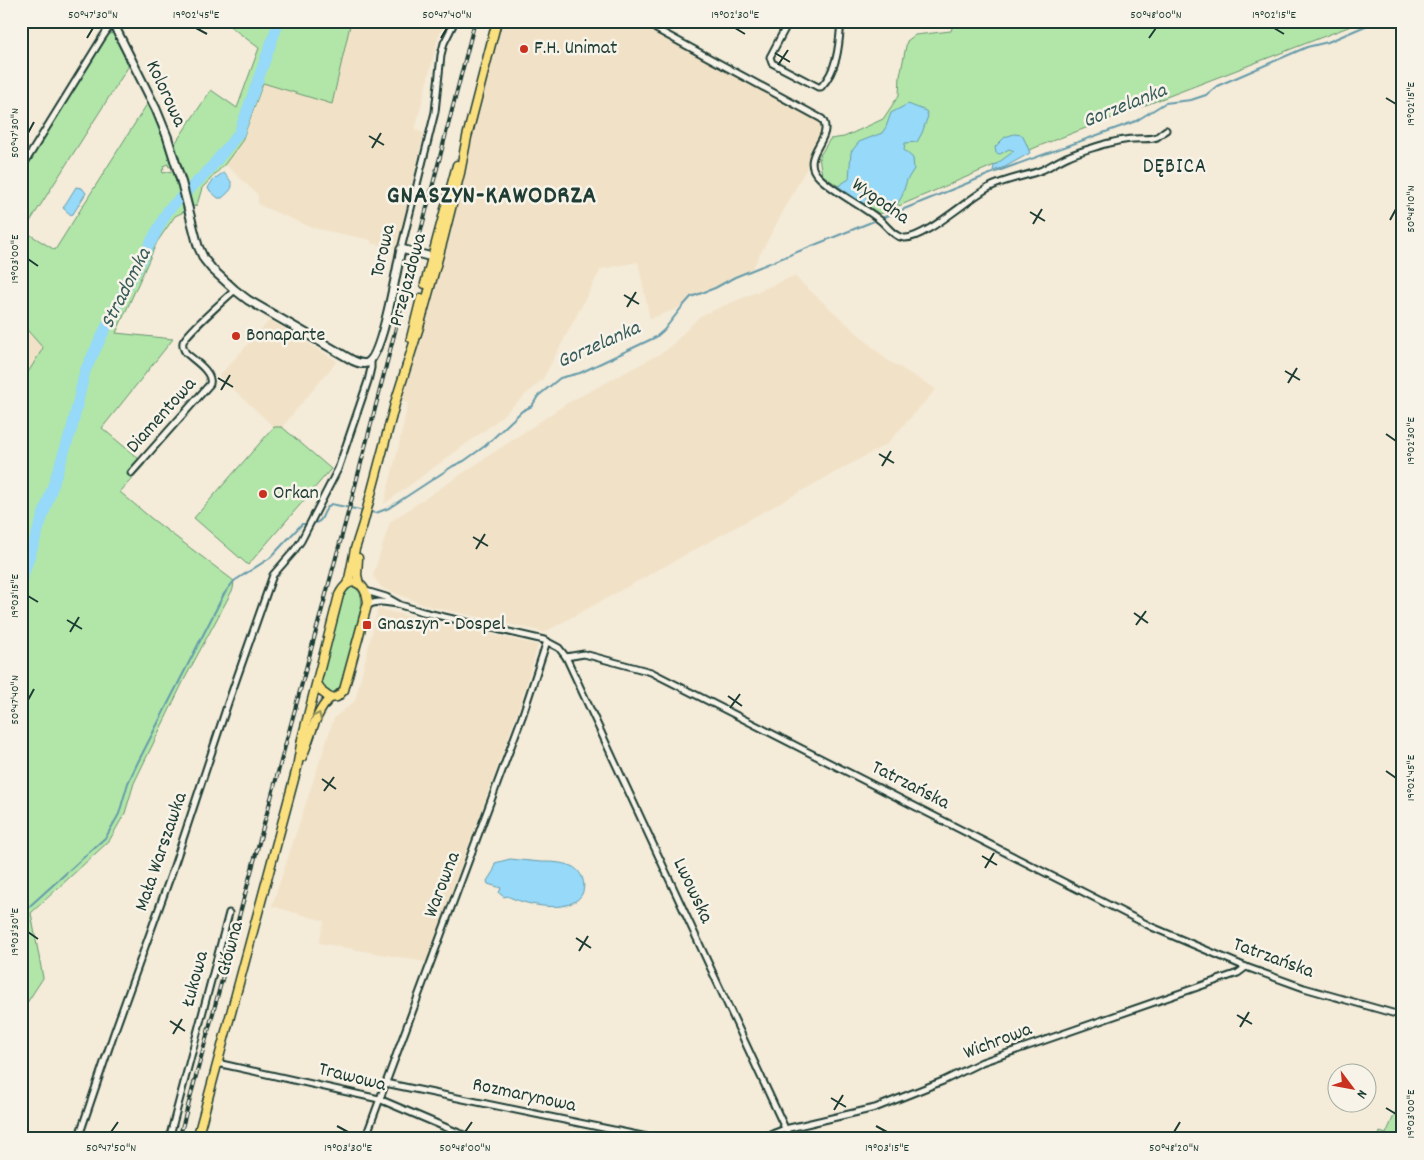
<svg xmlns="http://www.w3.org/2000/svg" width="1424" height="1160" font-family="Dekko,sans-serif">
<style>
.built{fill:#f1e2c7}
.green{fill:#b1e6a8;stroke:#68926e}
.water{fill:#96d9f8;stroke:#669baa}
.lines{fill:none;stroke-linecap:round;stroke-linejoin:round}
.stream{stroke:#669baa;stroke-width:2}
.river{stroke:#96d9f8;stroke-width:11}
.street-casing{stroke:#1f3d34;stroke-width:9}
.secondary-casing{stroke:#1f3d34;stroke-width:11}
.primary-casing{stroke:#1f3d34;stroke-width:11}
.street{stroke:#f7f3e8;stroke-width:5}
.secondary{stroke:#f7f3e8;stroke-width:7}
.primary{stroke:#fbe080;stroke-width:8}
.rail-casing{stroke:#1f3d34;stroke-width:4}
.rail{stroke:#f7f3e8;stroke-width:2;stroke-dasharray:5.5;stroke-linecap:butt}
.oneway{stroke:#8d8e5a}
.ticks{fill:none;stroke:#1f3d34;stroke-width:2}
.poi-dot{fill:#c8321e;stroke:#f7f3e8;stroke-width:2}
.labels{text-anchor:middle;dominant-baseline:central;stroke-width:5;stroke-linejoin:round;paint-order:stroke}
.poi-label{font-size:20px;fill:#1f3d34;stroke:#f7f3e8;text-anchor:start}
.street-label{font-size:20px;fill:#1f3d34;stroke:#f7f3e8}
.water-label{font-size:21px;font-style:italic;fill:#375c5b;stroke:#f7f3e8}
.neighbourhood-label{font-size:21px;letter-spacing:1px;fill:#1f3d34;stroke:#f7f3e8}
.district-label{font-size:25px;font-weight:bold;letter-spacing:1px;fill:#1f3d34;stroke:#f7f3e8}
.neatline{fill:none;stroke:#1f3d34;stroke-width:2}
.ticks-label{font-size:12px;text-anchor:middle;fill:#1f3d34}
</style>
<rect width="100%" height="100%" fill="#f4ebd9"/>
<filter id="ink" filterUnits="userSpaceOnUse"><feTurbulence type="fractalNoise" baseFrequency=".02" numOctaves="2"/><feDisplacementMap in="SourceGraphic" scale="10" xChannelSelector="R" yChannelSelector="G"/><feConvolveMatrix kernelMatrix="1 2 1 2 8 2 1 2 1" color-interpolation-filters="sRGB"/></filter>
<g filter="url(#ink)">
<g class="built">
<path d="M351 21H446L438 38 415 130 424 133 397 248 371 243V240L313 228 259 205 258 203V195L225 164 242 141 263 83 332 104Z"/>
<path d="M502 21H651L652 25 822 119 826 132 751 271 715 288 691 297 682 307 650 319 638 262 601 269 543 379 492 425 384 504 398 449 408 403 396 400 404 374 413 328 454 175 467 137 481 84Z"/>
<path d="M794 276 887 360 936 389 887 444 545 632 428 606 382 588 373 576 390 522 566 404 667 350 700 316Z"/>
<path d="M270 320 337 361 282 427H274L219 376Z"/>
<path d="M21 323 43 348 21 384Z"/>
<path d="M378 609 538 645 521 702 426 962 319 943 324 921 272 906 334 718 355 701Z"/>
</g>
<g class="green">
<path d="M223 21H351L332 104 263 83 242 141 225 164 202 188 197 205 192 207 174 145 211 90 237 108 259 48Z"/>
<path d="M954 21H1364L1039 146 880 214 822 175 819 157 830 139 844 137 883 119 899 95 900 76 907 41 915 35 951 31Z"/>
<path d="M113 33 115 34 130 64 24 231 55 250 149 101 160 125 175 166 169 167 168 164 163 166 164 169 162 170 163 173 176 170 186 211 175 216 157 242 116 333 173 339 102 428 145 464 120 492 152 519 234 581 233 589 184 680 134 783 125 813 109 841 31 913 43 978 21 1012V384L43 348 21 323V173L100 43 108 35Z"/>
<path d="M274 427H282L331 469 248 565 194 518Z"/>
<path d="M351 586C362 590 362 598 361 608L343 683 335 691 329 694 324 690 321 680 341 597 346 589Z"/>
<path d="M1403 1095V1139H1378L1380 1132 1386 1134Z"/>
</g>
<g class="water">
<path d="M908 104 926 111 928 116 922 133 917 142 905 143 904 150 913 158 914 169 907 180 902 196 897 205 887 207 872 199 869 188 865 193 867 201 863 204 838 186 849 179 851 152 859 142 882 133 886 127 891 113Z"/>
<path d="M1014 134 1022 135 1026 143 1030 153 1005 167 993 171 994 166 1014 151 1009 149 1000 154 996 153 995 147 1005 137Z"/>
<path d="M224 173C235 185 235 187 222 198H218L208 189C209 183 218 175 224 173Z"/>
<path d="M76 187 82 188 86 193 73 214 71 215 63 208Z"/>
<path d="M510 859C520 860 530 861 541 862 551 862 561 862 571 866 584 871 589 891 577 900 560 913 524 904 507 896L504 897 499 893 501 888 488 884 487 881 494 870 495 863Z"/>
</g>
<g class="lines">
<g class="stream">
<path d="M882 218 990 174 1136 121 1165 103 1191 100 1206 95 1217 86 1307 47 1328 42 1377 21"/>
<path d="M370 512 376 513 389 508 453 466 464 461 485 446 522 411 532 406 538 396 560 378 580 373 656 337 664 330 682 307 691 297 715 288 735 277 874 221"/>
<path d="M21 914 106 837 119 814 128 783 138 762 224 594 234 581 270 558 302 524C330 524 317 515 331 504L365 511"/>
</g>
<path class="river" d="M21 582 72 428 85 371 114 311 168 210 208 171 239 133 279 21"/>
<defs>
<g id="street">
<path d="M650 21 656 29 822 119C836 138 797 156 819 177 836 194 862 205 881 221 888 227 894 237 904 238 923 240 969 198 988 188 1005 179 1024 177 1042 170 1051 166 1059 160 1069 156 1080 151 1093 148 1105 144 1114 142 1124 139 1134 139 1142 138 1150 140 1157 137 1160 135 1163 132 1166 130"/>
<path d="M789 21 770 57 772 63 818 87H821C838 69 839 45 841 21"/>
<path d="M21 169 102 38 112 23 110 21"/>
<path d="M401 249 435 112 441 55 444 43 455 21"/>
<path d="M131 473 210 384C213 372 195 361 186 353 184 350 182 346 183 342 186 334 226 298 235 290"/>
<path d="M366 591 386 597 400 605 423 612 544 640 559 648 566 657 790 1139"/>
<path d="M367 606C377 599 387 603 397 604"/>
<path d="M566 657 584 654 651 672 1152 927 1246 967 1304 988 1403 1016"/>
<path d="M217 1063 379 1099 473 1139"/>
<path d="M385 1083 657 1139"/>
<path d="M78 1139 114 1033 172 872 228 703 273 575 294 551 301 541 338 469 368 381 371 368V360"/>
<path d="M169 1139 229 913"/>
<path d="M365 1139 522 717 547 641"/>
<path d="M759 1139 785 1129 875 1108 943 1081 982 1062 1238 973 1246 967"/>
</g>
<path id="secondary" d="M112 21 156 109 167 136 182 184 198 246 204 259 212 269 235 290 248 300 352 360C356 362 361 365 367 363 382 357 397 268 401 249L432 257"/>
<g id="primary">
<path d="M425 284 457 165"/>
<path d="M411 338 421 298"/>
<path d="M358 558 357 575 359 584"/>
<path d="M347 584 349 579 355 549 363 524 396 400 419 327 443 240 460 173 467 137 497 21"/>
<path d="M302 757C311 737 314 714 330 698"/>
<path d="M197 1139 297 768 302 739 339 595C349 574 366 581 368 602L344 690 337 697 330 698 322 692 317 683"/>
</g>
</defs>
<use href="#street" class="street-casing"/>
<use href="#secondary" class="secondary-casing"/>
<use href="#primary" class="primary-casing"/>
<use href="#street" class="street"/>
<use href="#secondary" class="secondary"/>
<use href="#primary" class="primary"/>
<defs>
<path id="rail" d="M179 1139 352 498 475 21"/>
</defs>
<use href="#rail" class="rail-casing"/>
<use href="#rail" class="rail"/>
</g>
<defs><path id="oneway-chevron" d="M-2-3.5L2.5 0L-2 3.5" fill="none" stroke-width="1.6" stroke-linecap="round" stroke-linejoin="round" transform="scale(1.25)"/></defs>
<use class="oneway" href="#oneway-chevron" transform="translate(318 716) rotate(-65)"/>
</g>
<path class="ticks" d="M196 28 207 34M735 28 745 34M1274 28 1284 34M87 38 93 28M441 38 447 28M1149 38 1156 28M775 53 790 62M778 65 788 50M1386 98 1396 104M28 133 34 122M369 136 384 145M372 148 381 133M1030 212 1045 221M1390 220 1396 209M1033 224 1042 209M28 259 38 266M624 295 639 304M627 307 636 292M1285 371 1300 380M218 378 233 387M1288 383 1297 368M221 390 230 375M1386 434 1396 441M879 454 894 463M882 466 891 451M473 537 488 546M476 549 485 534M28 596 38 602M1134 613 1148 623M67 620 82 629M1136 625 1146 611M70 632 79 617M728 696 742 706M28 700 34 689M730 708 740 694M1386 771 1396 778M322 779 336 789M324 791 334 777M982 856 997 865M985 868 994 853M28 932 38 939M576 938 591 948M579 951 588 936M1237 1015 1252 1024M170 1021 185 1031M1240 1027 1249 1012M173 1034 182 1019M831 1098 846 1107M1386 1108 1396 1114M834 1110 843 1095M337 1126 348 1132M876 1126 887 1132M111 1132 118 1122M465 1132 472 1122M1174 1132 1180 1122"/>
<g class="poi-dot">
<circle cx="524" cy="49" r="5"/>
<circle cx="236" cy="336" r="5"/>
<circle cx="263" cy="494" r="5"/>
<rect x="362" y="620" width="10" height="10" rx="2.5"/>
</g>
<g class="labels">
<g class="poi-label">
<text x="534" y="49">F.H. Unimat</text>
<text x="246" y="336">Bonaparte</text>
<text x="273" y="494">Orkan</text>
<text x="377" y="625">Gnaszyn - Dospel</text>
</g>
<g class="street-label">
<text transform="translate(165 94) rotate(65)">Kolorowa</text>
<text transform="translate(880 202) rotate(35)">Wygodna</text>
<text transform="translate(384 251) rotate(-77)">Torowa</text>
<text transform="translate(409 280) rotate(-75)">Przejazdowa</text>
<text transform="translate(162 416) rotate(-48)">Diamentowa</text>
<text transform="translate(910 786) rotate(27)">Tatrzańska</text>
<text transform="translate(162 852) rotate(-71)">Mała Warszawka</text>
<text transform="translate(443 885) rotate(-69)">Warowna</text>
<text transform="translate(692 891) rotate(65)">Lwowska</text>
<text transform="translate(231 949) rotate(-75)">Główna</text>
<text transform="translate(1273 959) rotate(20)">Tatrzańska</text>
<text transform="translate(196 979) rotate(-75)">Łukowa</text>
<text transform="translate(998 1042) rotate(-21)">Wichrowa</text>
<text transform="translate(352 1078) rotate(14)">Trawowa</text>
<text transform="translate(524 1096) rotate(12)">Rozmarynowa</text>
</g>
<g class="water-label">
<text transform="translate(1125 107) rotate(-22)">Gorzelanka</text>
<text transform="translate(127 289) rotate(-63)">Stradomka</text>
<text transform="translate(599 346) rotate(-24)">Gorzelanka</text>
</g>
<g class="neighbourhood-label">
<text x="1175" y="168">DĘBICA</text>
</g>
<g class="district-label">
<text x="492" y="197">GNASZYN-KAWODRZA</text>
</g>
</g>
<rect width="1424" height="1160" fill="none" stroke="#f7f3e8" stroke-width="55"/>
<g transform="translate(1352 1088) rotate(122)"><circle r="24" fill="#f7f3e8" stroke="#a1aaa0"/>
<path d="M0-4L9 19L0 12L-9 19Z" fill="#c8321e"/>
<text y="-8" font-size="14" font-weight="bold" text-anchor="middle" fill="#1f3d34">N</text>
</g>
<rect x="28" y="28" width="1368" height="1104" class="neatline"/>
<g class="ticks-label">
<text x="93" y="18">50°47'30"N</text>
<text x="196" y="18">19°02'45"E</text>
<text x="447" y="18">50°47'40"N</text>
<text x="735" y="18">19°02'30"E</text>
<text x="1156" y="18">50°48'00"N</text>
<text x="1274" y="18">19°02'15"E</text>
<text transform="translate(1410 104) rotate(-90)" y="4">19°02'15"E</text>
<text transform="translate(14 133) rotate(-90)" y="4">50°47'30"N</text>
<text transform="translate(1410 209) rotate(-90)" y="4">50°48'10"N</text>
<text transform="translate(14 259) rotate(-90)" y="4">19°03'00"E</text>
<text transform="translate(1410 441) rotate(-90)" y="4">19°02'30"E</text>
<text transform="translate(14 596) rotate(-90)" y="4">19°03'15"E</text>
<text transform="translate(14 700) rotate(-90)" y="4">50°47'40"N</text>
<text transform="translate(1410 778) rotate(-90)" y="4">19°02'45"E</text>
<text transform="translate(14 932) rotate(-90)" y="4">19°03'30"E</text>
<text transform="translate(1410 1114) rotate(-90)" y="4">19°03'00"E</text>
<text x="111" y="1151">50°47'50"N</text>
<text x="348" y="1151">19°03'30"E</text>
<text x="465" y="1151">50°48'00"N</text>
<text x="887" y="1151">19°03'15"E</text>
<text x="1174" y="1151">50°48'20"N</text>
</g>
</svg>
